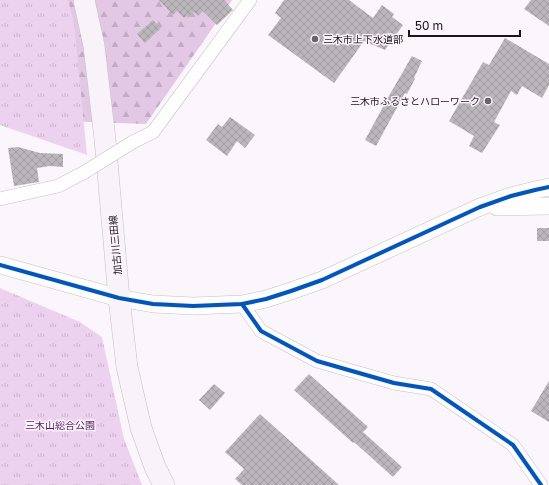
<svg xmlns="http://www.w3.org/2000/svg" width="549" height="485" font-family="'Golos Text','Noto Sans JP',sans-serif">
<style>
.forest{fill:url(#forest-firs)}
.park{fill:url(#park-tufts)}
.building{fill:url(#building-cross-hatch)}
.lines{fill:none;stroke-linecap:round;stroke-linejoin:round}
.minor-casing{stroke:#c5c1c5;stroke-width:14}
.tertiary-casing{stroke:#c5c1c5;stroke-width:18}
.primary-casing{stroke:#c7bdc8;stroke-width:22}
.minor{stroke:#fefefe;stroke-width:13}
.tertiary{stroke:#fefefe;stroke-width:17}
.primary{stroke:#f8f3f9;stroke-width:21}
.minor-bridge-casing{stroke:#c5c1c5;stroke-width:14;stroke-linecap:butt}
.minor-bridge{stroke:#fefefe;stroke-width:13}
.cycleway-casing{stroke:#fdf3fe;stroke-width:6}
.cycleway{stroke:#0057b8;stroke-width:4}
.poi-dot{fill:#696469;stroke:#fdf3fe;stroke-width:1.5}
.labels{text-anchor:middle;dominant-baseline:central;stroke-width:3;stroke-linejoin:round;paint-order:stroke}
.poi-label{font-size:10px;fill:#1a161a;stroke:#fdf3fe;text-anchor:start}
.street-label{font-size:10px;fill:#1a161a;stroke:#fdf3fe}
.park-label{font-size:10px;fill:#531e58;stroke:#fdf3fe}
</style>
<defs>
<pattern id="forest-firs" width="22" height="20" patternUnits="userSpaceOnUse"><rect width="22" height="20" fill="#e3c8e5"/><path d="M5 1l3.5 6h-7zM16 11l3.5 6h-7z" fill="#c2abc4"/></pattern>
<pattern id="park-tufts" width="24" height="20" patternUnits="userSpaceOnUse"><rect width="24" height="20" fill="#edd2ef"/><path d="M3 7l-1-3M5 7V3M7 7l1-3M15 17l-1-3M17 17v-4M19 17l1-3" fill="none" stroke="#cbb4cc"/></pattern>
<pattern id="building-cross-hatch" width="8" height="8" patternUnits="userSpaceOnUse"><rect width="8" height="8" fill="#bbb6bb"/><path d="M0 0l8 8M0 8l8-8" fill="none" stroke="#a09ca0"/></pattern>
</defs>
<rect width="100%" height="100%" fill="#fbf6fb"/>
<path class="forest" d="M0 0H232L146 124 0 119Z"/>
<g class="park">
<path d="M0 0H68L74 23 87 155 0 125Z"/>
<path d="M0 288 80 322 102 337 124 439 142 485H0Z"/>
</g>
<g class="building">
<path d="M159 0H224L233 10 217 25 203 11 198 16 194 12 188 18 186 16 184 18 177 11 173 15Z"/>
<path d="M284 0H349L373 18 382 5 394 14 392 17 403 25 385 50 364 41 334 83 268 35 281 18 275 13Z"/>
<path d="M531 0H549V26L524 9Z"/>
<path d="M153 20 161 28 145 43 137 34Z"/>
<path d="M505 38 549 64V85L542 98 522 86 517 95 511 91 494 122 500 125 482 153 469 146 474 136 449 121 483 62 489 65Z"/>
<path d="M412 56 422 61 414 78 415 79 407 94 405 93 376 146 365 140 390 94Z"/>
<path d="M230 117 255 135 245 148 237 141 227 156 206 140 218 124 222 127Z"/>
<path d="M18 147 40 153 63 154V167L50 166 37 168 39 182 14 186 8 148Z"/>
<rect x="537" y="228" width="12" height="13"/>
<path d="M309 374 368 427 363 432 402 467 393 477 354 442 353 443 294 390Z"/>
<path d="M549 381V422L531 411Z"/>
<path d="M214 384 225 393 210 410 199 400Z"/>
<path d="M260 414 339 485H242L235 479 244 469 225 452Z"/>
</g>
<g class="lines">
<defs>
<g id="minor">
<path d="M133 142 153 132 250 0"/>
<path d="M0 199 58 186 83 173"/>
<path d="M242 304 261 331 317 361 394 383 431 389 513 445 541 485"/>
</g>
<g id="tertiary">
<path d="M497 207 549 206"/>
<path d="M0 265 119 298 153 304 193 306 242 304 266 299 291 291 322 280 480 207 511 196 535 190 549 187"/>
</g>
<path id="primary" d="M84 0 94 46 105 139 119 298 127 367 141 428 155 467 164 485"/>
</defs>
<use href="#minor" class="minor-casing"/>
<use href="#tertiary" class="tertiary-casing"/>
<use href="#primary" class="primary-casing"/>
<use href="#minor" class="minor"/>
<use href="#tertiary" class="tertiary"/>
<use href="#primary" class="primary"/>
<defs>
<path id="minor-bridge" d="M83 173 133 142"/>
</defs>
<use href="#minor-bridge" class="minor-bridge-casing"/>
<use href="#minor-bridge" class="minor-bridge"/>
<defs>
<g id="cycleway">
<path d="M0 265 119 298 153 304 193 306 242 304 266 299 291 291 322 280 480 207 511 196 535 190 549 187"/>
<path d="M242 304 261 331 317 361 394 383 431 389 513 445 541 485"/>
</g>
</defs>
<use href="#cycleway" class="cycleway-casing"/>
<use href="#cycleway" class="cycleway"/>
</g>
<g class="poi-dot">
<circle cx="315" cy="39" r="4"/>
<circle cx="488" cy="101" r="4"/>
</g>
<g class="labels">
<g class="poi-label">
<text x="323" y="39">三木市上下水道部</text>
<text x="480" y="101" text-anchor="end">三木市ふるさとハローワーク</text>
</g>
<g class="street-label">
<text transform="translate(115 245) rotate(-95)">加古川三田線</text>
</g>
<g class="park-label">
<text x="60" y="425">三木山総合公園</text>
</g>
</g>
<path d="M409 30v6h111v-6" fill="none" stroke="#1a161a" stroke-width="2"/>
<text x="415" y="30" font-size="12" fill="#1a161a" stroke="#fdf3fe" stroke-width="3" paint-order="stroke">50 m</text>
</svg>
